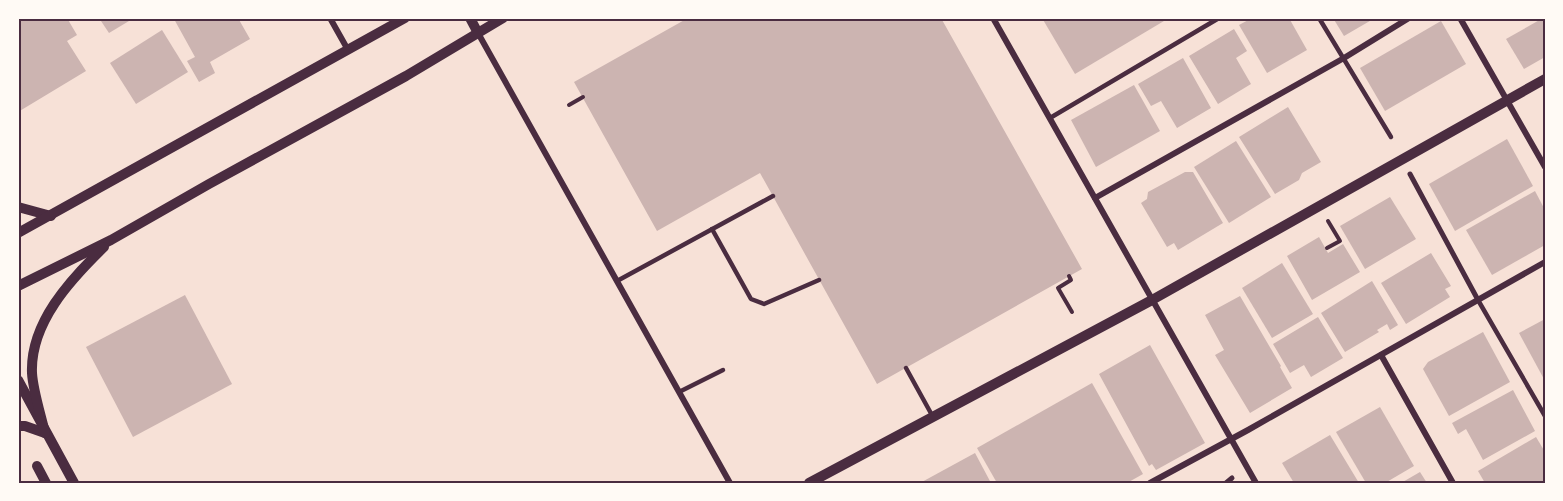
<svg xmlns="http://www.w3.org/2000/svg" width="1563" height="501" font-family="'DejaVu Sans',sans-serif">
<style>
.building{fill:#ccb4b1}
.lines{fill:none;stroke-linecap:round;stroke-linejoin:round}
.path{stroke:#4a2c40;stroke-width:4}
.service{stroke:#4a2c40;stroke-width:4.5}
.pedestrian{stroke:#4a2c40;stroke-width:5}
.minor{stroke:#4a2c40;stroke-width:6}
.tertiary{stroke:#4a2c40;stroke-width:10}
.neatline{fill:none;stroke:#4a2c40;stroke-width:2}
</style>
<rect width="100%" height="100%" fill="#f7e1d7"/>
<g class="building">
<path d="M18 18H67L77 35 67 41 86 71 18 112Z"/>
<path d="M99 18H134L109 33Z"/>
<path d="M176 18H238L250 39 210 62 215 73 199 82 187 61 195 57 174 19Z"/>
<path d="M688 18H941L1082 269 877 384 760 173 657 231 574 82Z"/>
<path d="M1042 18H1169L1075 74Z"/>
<path d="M1252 18H1289L1307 50 1267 73 1239 25Z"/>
<path d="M1333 18H1375L1344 36Z"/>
<path d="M1543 18H1545V57L1524 69 1506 39Z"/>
<path d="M1441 21 1466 64 1385 111 1360 68Z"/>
<path d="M1234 29 1247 51 1236 58 1251 84 1218 104 1189 56Z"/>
<path d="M162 30 188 72 136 104 110 63Z"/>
<path d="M1183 58 1211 108 1177 128 1161 101 1151 106 1138 84Z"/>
<path d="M1134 85 1160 131 1096 167 1071 120Z"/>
<path d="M1288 107 1321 162 1302 173 1299 180 1275 194 1239 137Z"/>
<path d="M1507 139 1533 186 1455 231 1429 184Z"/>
<path d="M1236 141 1271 197 1229 223 1194 167Z"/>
<path d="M1185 172H1193L1223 223 1178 250 1174 243 1167 247 1141 203 1147 199 1148 192Z"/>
<path d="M1535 191 1545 210V245L1492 275 1466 230Z"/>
<path d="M1390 197 1416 239 1365 269 1340 226Z"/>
<path d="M1319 237 1328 253 1343 244 1360 272 1312 300 1287 256Z"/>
<path d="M1431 253 1451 286 1445 289 1450 297 1406 324 1381 283Z"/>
<path d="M1282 263 1313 314 1272 338 1242 288Z"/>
<path d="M1372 281 1398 325 1390 330 1387 324 1377 330 1379 332 1345 352 1321 313Z"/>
<path d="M185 295 232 384 133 437 86 347Z"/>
<path d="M1240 296 1281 366 1280 367 1292 388 1250 413 1215 355 1224 350 1205 315Z"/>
<path d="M1318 317 1343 358 1311 377 1304 365 1290 373 1273 344Z"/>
<path d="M1545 319V381L1519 333Z"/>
<path d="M1483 332 1510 382 1449 416 1423 369 1428 362Z"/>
<path d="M1150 345 1205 443 1156 470 1152 464 1149 466 1099 374Z"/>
<path d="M1092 383 1143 474 1127 483H997L977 448Z"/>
<path d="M1513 390 1535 431 1483 460 1466 429 1458 434 1452 423Z"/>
<path d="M1380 407 1414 466 1385 483H1366L1336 432Z"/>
<path d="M1330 435 1359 483H1294L1282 463Z"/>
<path d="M1536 437 1545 452V483H1485L1478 471Z"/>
<path d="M975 453 991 483H920Z"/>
<path d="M1420 472 1427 483H1401Z"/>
</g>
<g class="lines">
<g class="path">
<path d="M569 105 583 97"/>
<path d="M1327 248 1340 241 1328 221"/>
<path d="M1069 276 1071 280 1058 288 1072 312"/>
</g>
<g class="service">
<path d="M1319 18 1391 137"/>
<path d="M1050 118 1219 18"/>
<path d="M712 229 751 299 764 304 819 280"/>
<path d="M617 281 773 196"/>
<path d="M1478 300 1545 416"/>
<path d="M906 368 933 417"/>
<path d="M679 392 723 370"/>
</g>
<g class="pedestrian">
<path d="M1410 174 1478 300"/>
<path d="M1226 483 1232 478"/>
</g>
<g class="minor">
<path d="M330 18 348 50"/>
<path d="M993 18 1256 483"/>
<path d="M1460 18 1545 167"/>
<path d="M478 33 730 483"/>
<path d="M1095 198 1344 58 1409 18"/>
<path d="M1381 355 1453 483"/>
<path d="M1150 483 1248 430 1545 262"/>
</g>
<g class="tertiary">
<path d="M470 18 478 33"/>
<path d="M18 207 51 216"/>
<path d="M18 233 405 18"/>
<path d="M18 286 111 240 209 184 406 76 503 18"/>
<path d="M18 380 74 483"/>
<path d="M18 426H25L45 433"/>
<path d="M45 433C41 415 33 391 32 373 30 323 70 280 104 247"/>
<path d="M37 466 46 483"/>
<path d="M809 483 1152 300 1545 79"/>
</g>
</g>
<rect width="1563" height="501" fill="none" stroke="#fffaf5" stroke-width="39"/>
<rect x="20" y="20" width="1524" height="462" class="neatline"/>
</svg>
